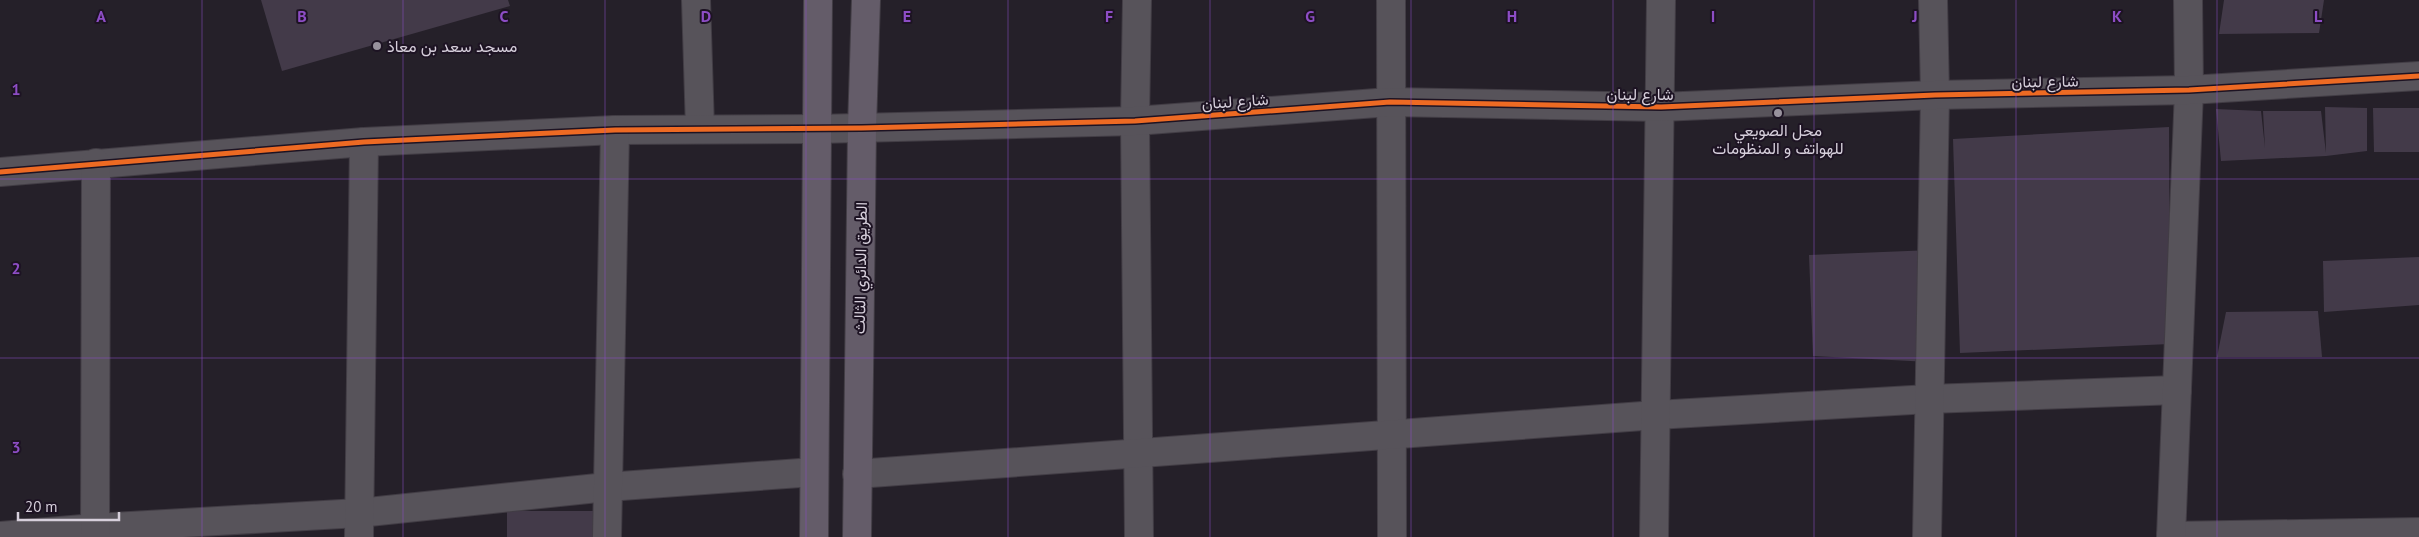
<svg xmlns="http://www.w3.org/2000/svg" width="2419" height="537" font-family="'PT Sans',Vazirmatn,sans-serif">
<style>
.building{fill:#433a49}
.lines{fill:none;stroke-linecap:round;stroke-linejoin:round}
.minor-casing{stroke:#423d45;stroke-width:30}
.tertiary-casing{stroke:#423d45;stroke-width:30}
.trunk-casing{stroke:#423d45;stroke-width:30}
.minor{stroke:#57535a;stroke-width:28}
.tertiary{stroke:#57535a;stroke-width:28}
.trunk{stroke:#645c69;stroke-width:28}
.cycleway-casing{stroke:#1d1323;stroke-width:8}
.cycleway{stroke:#ed6a23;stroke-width:5}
.grid{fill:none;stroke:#8d4dc5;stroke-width:1;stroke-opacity:0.55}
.poi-dot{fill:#98929d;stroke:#1d1323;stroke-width:2}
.labels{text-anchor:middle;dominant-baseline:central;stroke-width:4;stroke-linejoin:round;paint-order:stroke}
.poi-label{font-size:16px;fill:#d6cfdb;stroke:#1d1323;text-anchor:start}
.street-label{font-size:16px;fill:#d6cfdb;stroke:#1d1323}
.grid-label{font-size:16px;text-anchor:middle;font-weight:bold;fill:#8d4dc5;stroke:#1d1323;stroke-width:4;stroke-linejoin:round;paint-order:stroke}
</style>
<rect width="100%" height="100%" fill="#252029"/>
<g class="building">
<path d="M261 0H508L510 6 282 71Z"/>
<path d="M2224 0H2324L2319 33 2219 34Z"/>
<path d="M2325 107 2367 108V151L2326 156 2221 161 2216 109 2261 111 2265 148 2263 111H2321L2326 153Z"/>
<path d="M2373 108H2419V152H2374Z"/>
<path d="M2169 127 2170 344 1960 353 1953 139Z"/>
<path d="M1932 250 1930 362 1813 356 1809 255Z"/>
<path d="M2419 257V305L2324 312 2323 261Z"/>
<path d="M2318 311 2322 357H2217L2226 312Z"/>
<rect x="507" y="511" width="98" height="26"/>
</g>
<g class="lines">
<defs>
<g id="minor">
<path d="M696 0 700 129"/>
<path d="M1137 0 1135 121 1139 537"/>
<path d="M1391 0 1392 537"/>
<path d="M0 172 364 142 615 130 817 129"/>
<path d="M857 474 1656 415 1929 399 2177 390"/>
<path d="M0 536 95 528 359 513 607 487 814 472"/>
<path d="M2171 536 2419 532"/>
<path d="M95 537 96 163"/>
<path d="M359 537 364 142"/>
<path d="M607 537 615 130"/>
<path d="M1654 537 1661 0"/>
<path d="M1927 537 1935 95 1933 0"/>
<path d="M2171 537 2189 90 2188 0"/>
</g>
<path id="tertiary" d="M817 129 1135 121 1390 102 1661 107 1935 95 2189 90 2419 76"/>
<g id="trunk">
<path d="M814 537 818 0"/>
<path d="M857 537 862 128 866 0"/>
</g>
</defs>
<use href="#minor" class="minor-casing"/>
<use href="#tertiary" class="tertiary-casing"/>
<use href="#trunk" class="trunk-casing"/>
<use href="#minor" class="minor"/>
<use href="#tertiary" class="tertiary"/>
<use href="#trunk" class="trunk"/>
<defs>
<path id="cycleway" d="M0 172 364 142 615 130 862 128 1135 121 1390 102 1661 107 1935 95 2189 90 2419 76"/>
</defs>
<use href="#cycleway" class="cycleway-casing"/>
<use href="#cycleway" class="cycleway"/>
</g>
<path class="grid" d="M202 0V537M403 0V537M605 0V537M806 0V537M1008 0V537M1210 0V537M1411 0V537M1613 0V537M1814 0V537M2016 0V537M2217 0V537M0 179H2419M0 358H2419"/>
<g class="poi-dot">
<circle cx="377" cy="46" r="5"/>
<circle cx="1778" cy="113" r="5"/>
</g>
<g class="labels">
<g class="poi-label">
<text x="387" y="46">مسجد سعد بن معاذ</text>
<text x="1778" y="130" text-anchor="middle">محل الصويعي<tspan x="1778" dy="18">للهواتف و المنظومات</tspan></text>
</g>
<g class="street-label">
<text transform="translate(2045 81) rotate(-1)">شارع لبنان</text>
<text x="1640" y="94">شارع لبنان</text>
<text transform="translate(1235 101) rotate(-4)">شارع لبنان</text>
<text transform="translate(860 268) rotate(-89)">الطريق الدائري الثالث</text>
</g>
</g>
<g class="grid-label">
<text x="101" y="22">A</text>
<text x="302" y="22">B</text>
<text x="504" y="22">C</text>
<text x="706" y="22">D</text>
<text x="907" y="22">E</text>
<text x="1109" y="22">F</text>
<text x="1310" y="22">G</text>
<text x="1512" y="22">H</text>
<text x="1713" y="22">I</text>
<text x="1915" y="22">J</text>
<text x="2117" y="22">K</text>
<text x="2318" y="22">L</text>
<text x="16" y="95">1</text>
<text x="16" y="274">2</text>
<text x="16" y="453">3</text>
</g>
<path d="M18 512v8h101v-8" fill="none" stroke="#d6cfdb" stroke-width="2.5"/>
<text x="25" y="512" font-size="15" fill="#d6cfdb" stroke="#1d1323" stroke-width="4" paint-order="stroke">20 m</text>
</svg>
